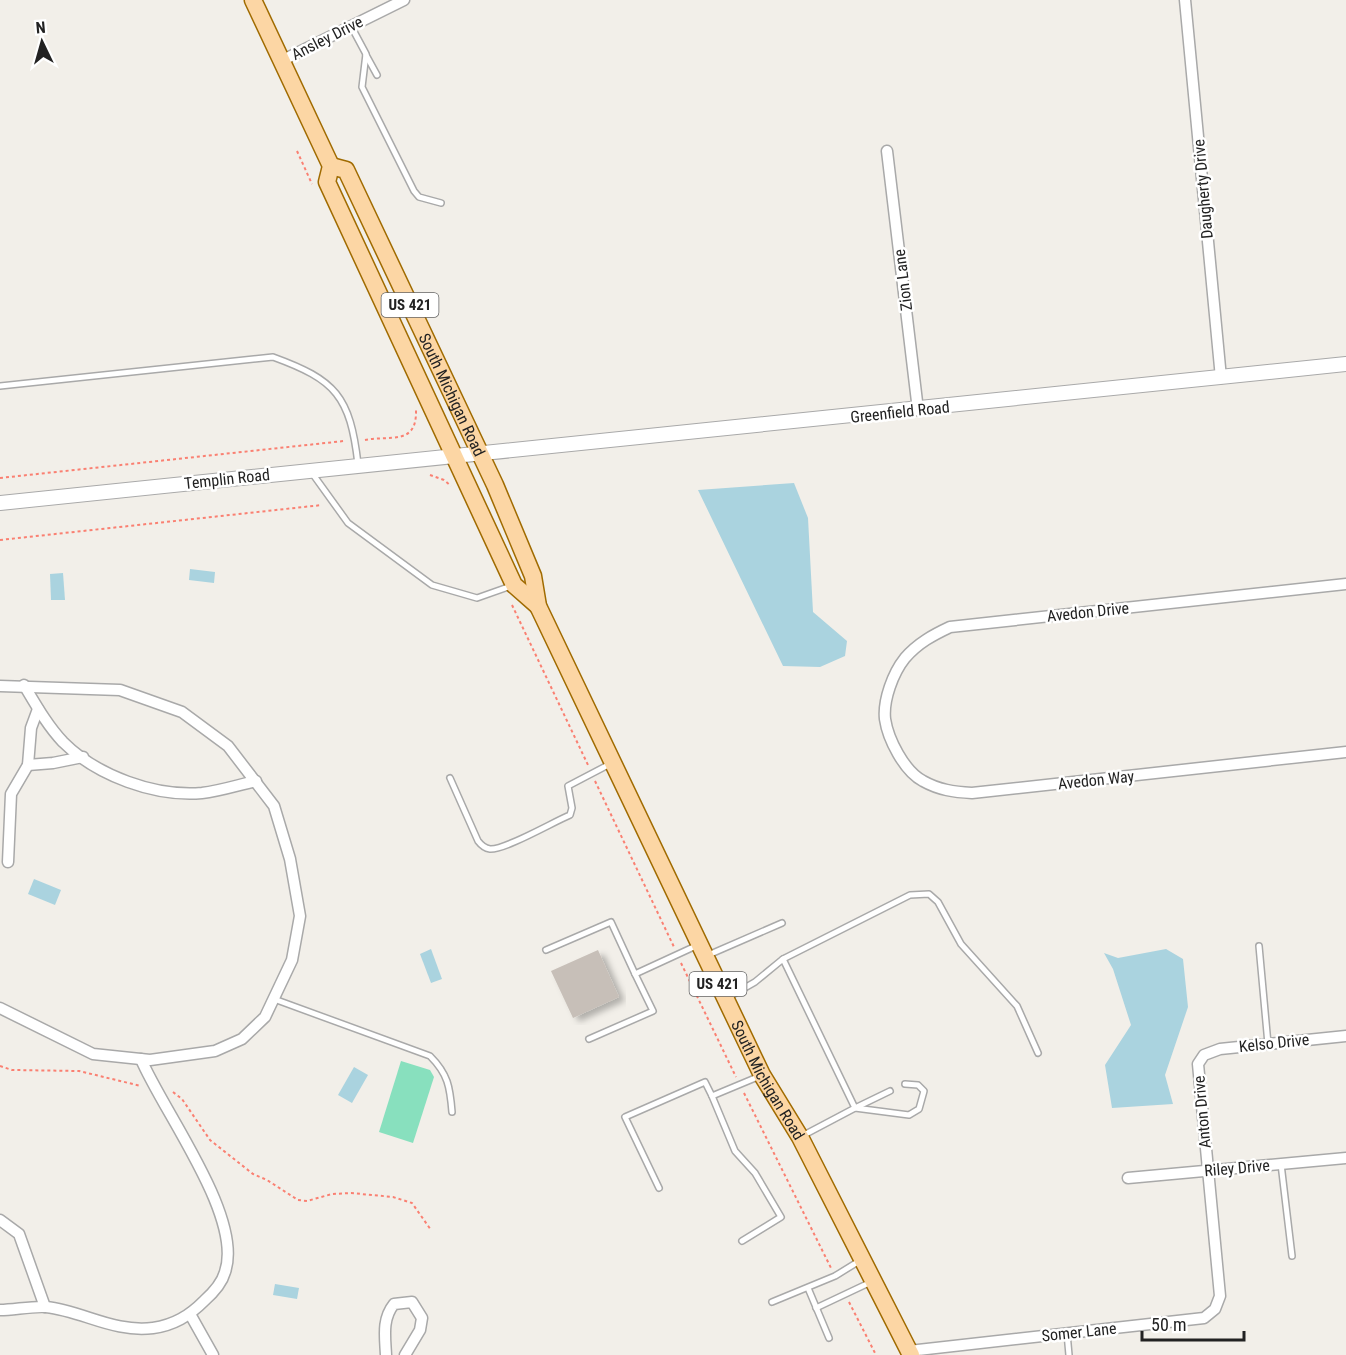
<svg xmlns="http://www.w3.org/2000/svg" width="1346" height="1355" font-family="'Roboto Condensed',sans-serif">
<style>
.pitch{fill:#88e0be}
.water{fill:#aad3df}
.building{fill:#c7bfb8;filter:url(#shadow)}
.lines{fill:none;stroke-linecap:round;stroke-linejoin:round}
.service-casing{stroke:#a9a9a9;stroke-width:8}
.minor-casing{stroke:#a9a9a9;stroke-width:13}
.tertiary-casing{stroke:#a9a9a9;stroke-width:16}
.primary-casing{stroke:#a06b00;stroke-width:19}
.path{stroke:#fa8072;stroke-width:2;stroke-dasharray:3 3;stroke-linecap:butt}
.service{stroke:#fff;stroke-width:5}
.minor{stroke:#fff;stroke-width:10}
.tertiary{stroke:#fff;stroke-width:14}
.primary{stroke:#fcd6a4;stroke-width:16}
.labels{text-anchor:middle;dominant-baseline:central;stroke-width:5;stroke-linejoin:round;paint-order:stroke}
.shield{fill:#fff;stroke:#646464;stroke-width:1.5}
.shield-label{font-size:15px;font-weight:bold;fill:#222}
.street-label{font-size:16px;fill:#222;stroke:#fff}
</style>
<defs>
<filter id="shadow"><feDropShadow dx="6" dy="4" stdDeviation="3" flood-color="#0004"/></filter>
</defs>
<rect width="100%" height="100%" fill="#f2efe9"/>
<path class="pitch" d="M401 1061 430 1070 434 1077 413 1143 379 1132Z"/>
<g class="water">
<path d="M794 483 808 518 813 612 847 641 845 656 820 667 783 666 698 490Z"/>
<path d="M190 569 215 572 214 583 189 580Z"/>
<path d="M63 573 65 600H51L50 574Z"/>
<path d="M34 879 61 890 55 905 28 894Z"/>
<path d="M431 949 442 979 431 983 420 954Z"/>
<path d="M1166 949 1183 959 1188 1007 1165 1075 1173 1104 1112 1108 1105 1065 1131 1025 1113 969 1104 953 1118 958Z"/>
<path d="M354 1067 368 1075 352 1103 338 1095Z"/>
<path d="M275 1284 299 1288 297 1299 273 1295Z"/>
</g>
<path class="building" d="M598 950 619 997 573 1018 551 971Z"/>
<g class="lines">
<defs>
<g id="service">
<path d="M351 26 366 54 362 87 414 191 419 197 441 203"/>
<path d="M366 55 377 75"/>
<path d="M0 386 273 357C336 380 350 396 358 464"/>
<path d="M312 473 348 523 432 585 477 598 511 586"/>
<path d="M450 778 478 841C481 845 484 848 490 849 505 850 553 822 570 815L572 808 568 786 610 764"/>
<path d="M1259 946 1268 1044"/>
<path d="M546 950 611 922 635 974"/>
<path d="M706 956 782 923"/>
<path d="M783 959 855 1108 802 1136"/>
<path d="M727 998 755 982 783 959 910 895 929 894 938 902 961 944 1017 1006 1038 1053"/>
<path d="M274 999 430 1056C448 1074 450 1087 452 1112"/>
<path d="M589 1039 653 1011 635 974 698 945"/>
<path d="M712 1096 735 1151 755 1173 781 1217 742 1241"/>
<path d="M857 1107 890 1091"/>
<path d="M855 1108 909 1115 919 1109 924 1091 918 1085 905 1084"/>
<path d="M1281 1164 1292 1256"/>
<path d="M659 1188 625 1117 705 1082 712 1096 760 1076"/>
<path d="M808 1288 829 1338"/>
<path d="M772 1302 835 1276 861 1260"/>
<path d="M816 1308 871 1282"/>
<path d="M1067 1333 1069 1355"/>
</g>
<g id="minor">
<path d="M1185 0 1221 378"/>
<path d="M283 60 404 0"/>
<path d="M887 151 918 410"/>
<path d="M1346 584 950 627C933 635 918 643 905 658 893 673 883 700 885 719 888 739 904 771 923 781 939 790 954 792 972 793L1346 752"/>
<path d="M24 685C36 705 47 725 63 742 97 776 155 797 202 793 220 791 238 785 256 781"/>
<path d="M0 686 120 690 182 712 228 746 274 806 290 859 300 916 292 960 265 1017 242 1039 215 1051 150 1060 93 1054 0 1008"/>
<path d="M28 765 53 763 83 757"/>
<path d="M8 862 11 794 28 765 31 728 38 709"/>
<path d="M1128 1178 1346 1158"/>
<path d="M0 1220 19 1234 45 1307"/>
<path d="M0 1310C14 1310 31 1306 46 1307 83 1311 114 1333 153 1328 174 1325 189 1316 204 1301 213 1293 222 1283 225 1272 244 1217 162 1110 141 1059"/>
<path d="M190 1314 213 1355"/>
<path d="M909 1351 1204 1318 1215 1309 1220 1296 1198 1064 1204 1055 1220 1049 1346 1036"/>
<path d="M386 1355C385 1336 382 1319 394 1304L412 1302 422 1318 420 1330 405 1355"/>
</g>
<path id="tertiary" d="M0 503 1346 364"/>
<g id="primary">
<path d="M253 0 331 166 327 182 514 585 538 606"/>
<path id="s1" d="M331 166 346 170 495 485 533 576 538 606 762 1075 800 1137 911 1355"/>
</g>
</defs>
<use href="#service" class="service-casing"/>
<use href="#minor" class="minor-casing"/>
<use href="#tertiary" class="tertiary-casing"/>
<use href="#primary" class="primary-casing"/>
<g class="path">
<path d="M297 151 312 184"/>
<path d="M365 440C390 435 417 446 416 410"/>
<path d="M430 475 444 480 451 486"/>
<path d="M0 478 344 441"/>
<path d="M0 540 322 505"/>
<path d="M512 605 588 765"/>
<path d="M595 781 674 947"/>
<path d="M681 963 736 1077"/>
<path d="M0 1066 12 1070 79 1071 141 1086"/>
<path d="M173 1092 182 1099 210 1140 253 1174 267 1180 298 1200 307 1201 332 1194 351 1193 393 1197 412 1203 431 1230"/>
<path d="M744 1093 831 1268"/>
<path d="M849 1302 876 1355"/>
</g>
<use href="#service" class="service"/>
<use href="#minor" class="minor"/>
<use href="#tertiary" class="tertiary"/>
<use href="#primary" class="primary"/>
</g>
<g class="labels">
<g class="shield">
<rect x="381.5" y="293" width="57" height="24" rx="4.5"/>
<rect x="689.5" y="972" width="57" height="24" rx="4.5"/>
</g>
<g class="shield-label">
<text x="410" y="305">US 421</text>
<text x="718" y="984">US 421</text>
</g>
<g class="street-label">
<text transform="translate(327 38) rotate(-27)">Ansley Drive</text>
<text transform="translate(1203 189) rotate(-95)">Daugherty Drive</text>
<text transform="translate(903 280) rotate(-97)">Zion Lane</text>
<text stroke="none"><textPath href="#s1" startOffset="264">South Michigan Road</textPath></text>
<text transform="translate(900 412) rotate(-6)">Greenfield Road</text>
<text transform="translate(227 479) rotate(-6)">Templin Road</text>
<text transform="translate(1088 612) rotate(-6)">Avedon Drive</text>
<text transform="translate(1096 780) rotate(-6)">Avedon Way</text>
<text transform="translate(1274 1043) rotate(-6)">Kelso Drive</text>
<text stroke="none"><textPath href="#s1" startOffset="1020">South Michigan Road</textPath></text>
<text transform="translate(1202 1112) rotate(-95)">Anton Drive</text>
<text transform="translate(1237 1168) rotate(-5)">Riley Drive</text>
<text transform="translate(1079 1332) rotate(-6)">Somer Lane</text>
</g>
</g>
<g transform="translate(42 42) rotate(355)" stroke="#ffffff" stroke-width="4.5" paint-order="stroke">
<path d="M0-4.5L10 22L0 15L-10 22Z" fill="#222222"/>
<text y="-9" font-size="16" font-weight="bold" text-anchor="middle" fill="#222222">N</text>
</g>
<path d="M1142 1331v9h102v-9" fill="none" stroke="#222222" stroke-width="3"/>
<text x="1151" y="1331" font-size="18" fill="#222222" stroke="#ffffff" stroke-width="4.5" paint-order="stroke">50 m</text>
</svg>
